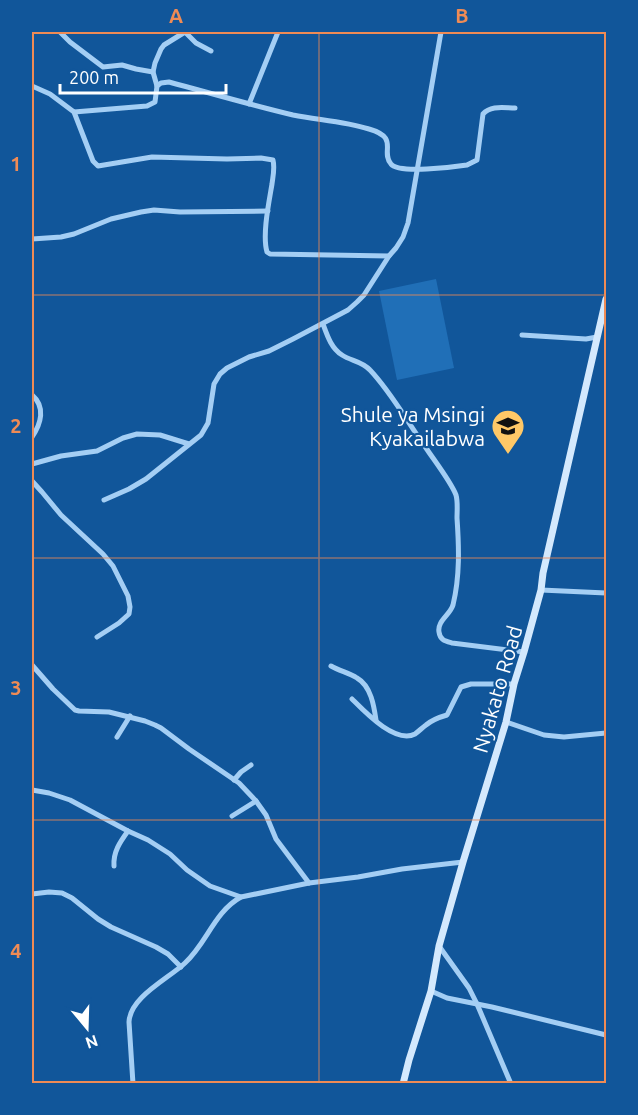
<svg xmlns="http://www.w3.org/2000/svg" width="638" height="1115" font-family="Ubuntu,sans-serif">
<style>
.green{fill:#206fb7}
.lines{fill:none;stroke-linecap:round;stroke-linejoin:round}
.street{stroke:#a4cef4;stroke-width:5}
.secondary{stroke:#d4e9fd;stroke-width:7}
.grid{fill:none;stroke:#ef8b55;stroke-width:1.5;stroke-opacity:0.55}
.labels{text-anchor:middle;dominant-baseline:central;stroke-width:4.5;stroke-linejoin:round;paint-order:stroke}
.poi-label{font-size:21px;fill:#fff;stroke:#11569a;text-anchor:end}
.street-label{font-size:21px;fill:#fff;stroke:#11569a}
.neatline{fill:none;stroke:#ef8b55;stroke-width:2}
.grid-label{font-size:20px;text-anchor:middle;font-weight:bold;fill:#ef8b55}
</style>
<rect width="100%" height="100%" fill="#11569a"/>
<path class="green" d="M436 279 454 368 397 380 379 291Z"/>
<g class="lines">
<g class="street">
<path d="M60 32 70 42 103 67 122 65 136 69 153 72"/>
<path d="M32 86 50 94 74 112 93 161 98 166 152 157 227 159 261 158 273 160C275 168 273 176 272 184 269 202 262 235 267 252L270 254 389 256"/>
<path d="M157 86 153 72 155 63 161 49 164 45 185 32 196 43 211 51"/>
<path d="M249 104 278 32"/>
<path d="M74 112 147 106 155 102 157 86 161 83 169 82C210 93 251 105 293 115 318 120 344 121 369 129 400 138 380 151 391 164 398 174 454 167 467 165L477 160 483 114C491 105 504 108 515 108"/>
<path d="M32 239 61 237 74 234 111 219 141 212 154 210 180 212 268 211"/>
<path d="M323 324C327 335 331 348 342 355 351 361 362 361 370 370 391 392 408 423 426 448 434 460 451 482 456 495 458 502 457 511 457 518 459 547 460 576 453 605 450 615 437 621 439 632 440 640 445 641 452 643L524 652"/>
<path d="M522 335 586 339 597 337"/>
<path d="M32 395C46 407 41 424 32 437"/>
<path d="M32 464 61 456 97 451 123 438 137 434 160 435 189 444"/>
<path d="M32 481 42 492 61 515 103 554 113 566 128 596 130 607 129 614 119 623 97 637"/>
<path d="M104 500 129 489 146 479 201 435 208 423 214 384 220 374 227 368 249 357 269 351 293 339 348 310 357 302 364 295 389 256 396 248 403 237 408 223 441 32"/>
<path d="M541 590 606 593"/>
<path d="M32 665 53 689 75 710 79 711 109 712 145 721 155 725 161 728 189 749 239 783 256 801 266 815 276 839 309 883"/>
<path d="M331 666C340 671 349 673 357 678 371 686 374 706 376 720"/>
<path d="M352 699C365 712 395 744 415 734 419 731 422 728 426 725 432 720 440 717 447 715L461 687 471 684H514"/>
<path d="M506 722 544 735 564 737 606 733"/>
<path d="M117 737 130 716"/>
<path d="M234 780 241 772 251 765"/>
<path d="M32 790 49 793 70 800 128 831 148 840 170 854 187 870 210 886 241 897"/>
<path d="M232 816 256 801"/>
<path d="M114 866C113 852 120 842 128 831"/>
<path d="M32 894 49 892 62 893 72 898 98 919 111 927 156 947 168 954 181 967"/>
<path d="M439 946 469 988 477 1004 511 1084"/>
<path d="M431 991 447 998 492 1007 606 1035"/>
<path d="M133 1084 129 1022C130 997 168 979 185 963 207 943 214 912 241 897L309 883 358 877 402 869 463 862"/>
</g>
<path class="secondary" d="M403 1084 409 1060 431 991 439 946 463 862 506 722 514 684 524 652 541 590 543 573 606 299"/>
</g>
<path class="grid" d="M319 32V1084M32 295H606M32 558H606M32 820H606"/>
<defs>
<symbol id="school-pin" viewBox="-11 -11 22 30"><path d="M0 17L-7.5 6A9.5 9.5 0 1 1 7.5 6Z" fill="#ffc867" stroke="#11569a"/><path d="M0-5L7-2L0 1L-7-2ZM-4 1L0 2.5L4 1V4Q0 6-4 4Z" fill="#111"/></symbol>
</defs>
<g fill-rule="evenodd">
<use href="#school-pin" x="489" y="407" width="38" height="52"/>
</g>
<g class="labels">
<g class="poi-label">
<text x="485" y="414">Shule ya Msingi<tspan x="485" dy="24">Kyakailabwa</tspan></text>
</g>
<g class="street-label">
<text transform="translate(497 689) rotate(-74)">Nyakato Road</text>
</g>
</g>
<rect width="638" height="1115" fill="none" stroke="#11569a" stroke-width="66"/>
<g transform="translate(87 1028) rotate(161)" stroke="#11569a" stroke-width="4.5" paint-order="stroke">
<path d="M0-4.5L10 22L0 15L-10 22Z" fill="#ffffff"/>
<text y="-9" font-size="16" font-weight="bold" text-anchor="middle" fill="#ffffff">N</text>
</g>
<path d="M60 84v9h166v-9" fill="none" stroke="#ffffff" stroke-width="3"/>
<text x="69" y="84" font-size="18" fill="#ffffff" stroke="#11569a" stroke-width="4.5" paint-order="stroke">200 m</text>
<rect x="33" y="33" width="572" height="1049" class="neatline"/>
<g class="grid-label">
<text x="176" y="23">A</text>
<text x="462" y="23">B</text>
<text x="16" y="171">1</text>
<text x="16" y="433">2</text>
<text x="16" y="695">3</text>
<text x="16" y="958">4</text>
</g>
</svg>
